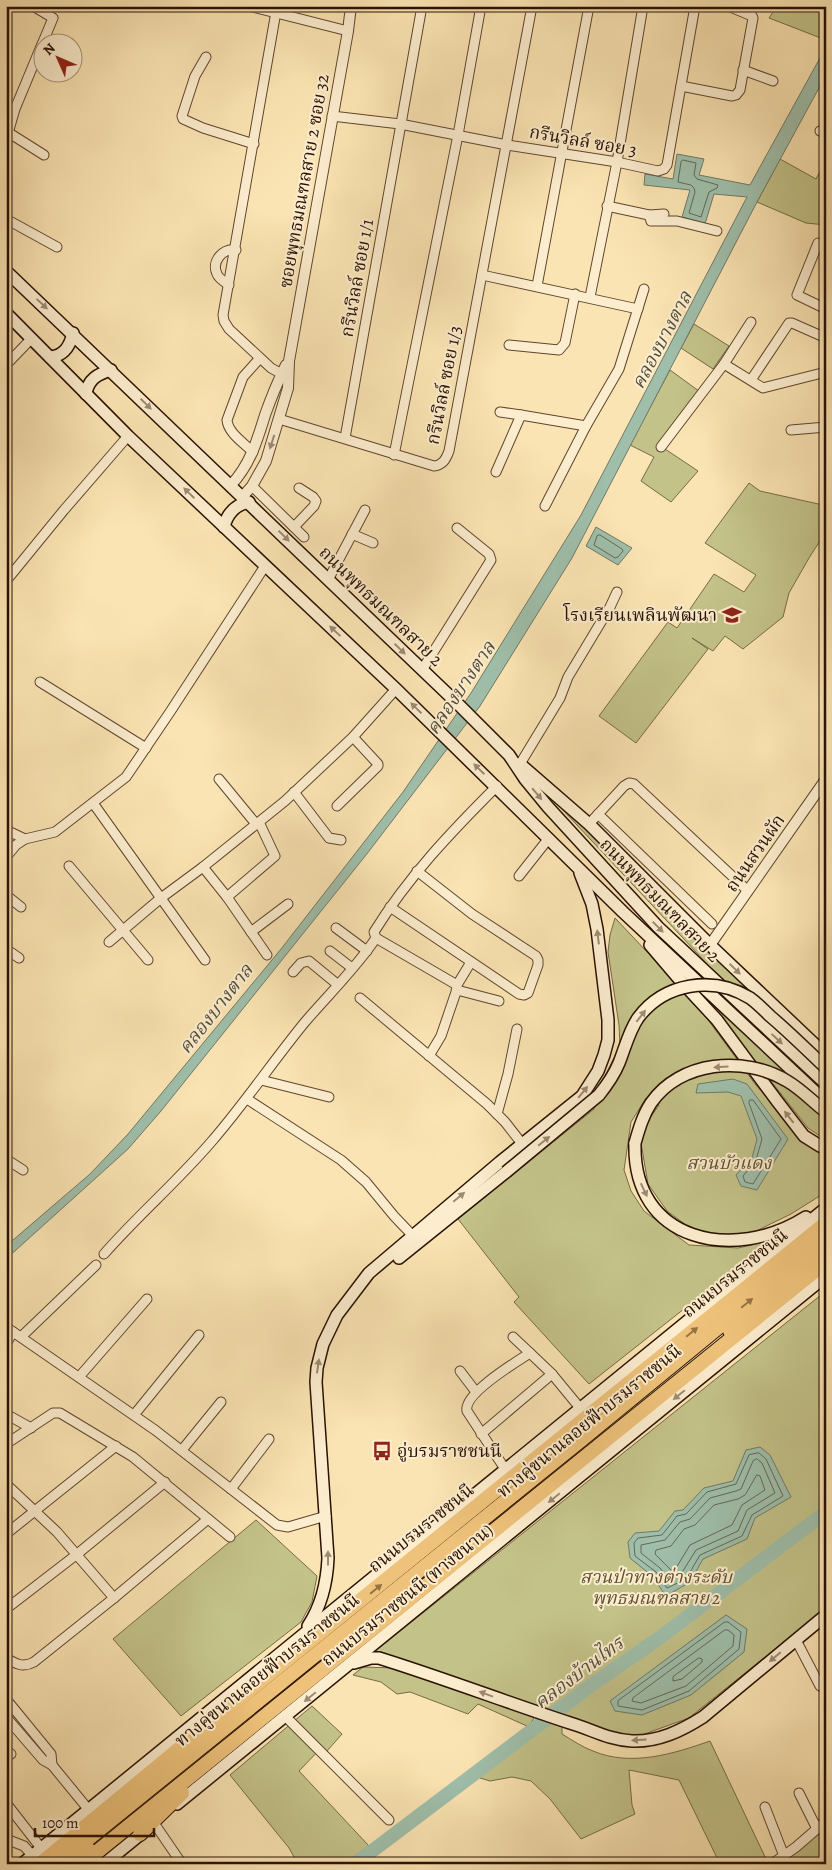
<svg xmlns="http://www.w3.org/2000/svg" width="832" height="1870" font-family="Alegreya,'Noto Serif Thai',serif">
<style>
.green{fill:#c3c289;stroke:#766a46}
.water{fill:#9fbfab;stroke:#707967}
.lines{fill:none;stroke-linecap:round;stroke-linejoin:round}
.shore{stroke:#646856;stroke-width:1}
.river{stroke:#9fbfab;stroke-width:14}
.minor-casing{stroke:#5e462e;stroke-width:11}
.tertiary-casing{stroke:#5e462e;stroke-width:12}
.secondary-casing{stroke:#291102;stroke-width:14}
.primary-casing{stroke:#291102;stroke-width:16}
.trunk-casing{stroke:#291102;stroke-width:16}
.minor{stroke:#fcedce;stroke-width:9}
.tertiary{stroke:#fcedce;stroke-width:10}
.secondary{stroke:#fcedce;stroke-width:11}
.primary{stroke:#eec27a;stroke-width:14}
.trunk{stroke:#eec27a;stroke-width:14}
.secondary-bridge-casing{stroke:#291102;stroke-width:14;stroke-linecap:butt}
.secondary-bridge{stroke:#fcedce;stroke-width:11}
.oneway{fill:#9d8a72}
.oneway2{fill:#957244}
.labels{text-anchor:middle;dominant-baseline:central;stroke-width:4;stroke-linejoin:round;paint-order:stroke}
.street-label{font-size:18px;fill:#291102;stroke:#fcedce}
.poi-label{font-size:18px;fill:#291102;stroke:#fcedce;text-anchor:end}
.park-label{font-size:18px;font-style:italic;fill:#5f4f31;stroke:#fcedce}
.water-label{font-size:19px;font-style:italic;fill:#524e3d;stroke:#fcedce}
</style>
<rect width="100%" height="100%" fill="#fbe4b3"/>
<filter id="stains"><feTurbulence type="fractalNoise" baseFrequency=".004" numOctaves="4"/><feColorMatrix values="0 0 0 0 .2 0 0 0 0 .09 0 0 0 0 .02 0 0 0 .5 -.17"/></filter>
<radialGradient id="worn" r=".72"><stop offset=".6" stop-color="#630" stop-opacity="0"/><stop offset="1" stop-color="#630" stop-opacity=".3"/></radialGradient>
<g class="green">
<path d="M777 6H822L826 8V40L769 18Z"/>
<path d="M780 159 816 179 826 160V225L806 223 757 202Z"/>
<path d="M694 324 729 346 713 369 681 348Z"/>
<path d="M670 370 703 394 665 449 698 471 671 502 641 481 654 457 630 445Z"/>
<path d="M749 483 760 491 823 505 825 533 809 558 789 593 783 617 743 649 725 636 713 651 692 638 708 649 636 743 599 716 668 622 677 628 714 574 744 592 756 575 705 543Z"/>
<path d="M563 805 826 1061V1140L808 1128 717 1013 696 990 706 979 815 1082C732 989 646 899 561 808Z"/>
<path d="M615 918 698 1006 755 1084 807 1143 826 1155V1192L791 1214 750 1234 722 1237 693 1230 667 1211 648 1184 641 1143 646 1124 659 1105 646 1098 631 1122 624 1170 631 1191 644 1211 689 1245 738 1248 770 1241 589 1384 514 1302 519 1297 458 1219 594 1109 595 1093 598 1091 620 1045 619 1025 608 952 610 935Z"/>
<path d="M826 1291V1608L689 1718 636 1737 595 1729 374 1652Z"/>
<path d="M256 1520 317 1576 312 1602 301 1622 181 1716 113 1639Z"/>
<path d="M363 1667 394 1668 535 1716 529 1727 478 1704 468 1714 410 1692 397 1694 381 1682 353 1675Z"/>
<path d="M312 1706 342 1734 327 1751 322 1747 299 1771 369 1846 344 1864H298L289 1848 230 1775Z"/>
<path d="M550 1721 562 1725V1734C572 1740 582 1747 593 1751 631 1767 673 1754 710 1741L767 1861 763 1864H720L679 1780 629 1770 632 1805 635 1814 581 1839 550 1799 531 1781 512 1777 490 1781 477 1777Z"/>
<path d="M826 1829V1864H776Z"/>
</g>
<g class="water">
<path d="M826 47V75L757 202 572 558 480 706 366 855 161 1111 128 1149 6 1259V1246L90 1174 128 1134 281 949 403 792 471 693 581 515 747 197 714 194 705 224 682 217 690 190 644 185 645 174 673 179 677 154 704 159 699 175 750 185Z"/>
<path d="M596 527 632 548 618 565 586 546Z"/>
<path d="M733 1079 747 1084 788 1139 757 1190 741 1186 736 1175 752 1158 757 1139 741 1096 728 1092 696 1093 698 1084Z"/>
<path d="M760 1447 770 1455 791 1497 755 1518 747 1539 703 1559 690 1582 666 1596 652 1576 630 1558 628 1542 635 1533 659 1531 675 1511 683 1510 704 1488 733 1481 746 1450Z"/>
<path d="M726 1615 747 1629 744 1652 691 1695 642 1715 615 1711 610 1701Z"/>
</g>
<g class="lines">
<g class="shore">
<path d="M683 160 696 163 694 175 697 179 718 185 717 188 709 192 701 217 689 213 695 192 694 188 691 185 678 182 681 162Z"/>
<path d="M600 535 622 549 623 551 618 557 615 558 594 545 597 536Z"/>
<path d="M750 1100H753L781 1139 753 1184 745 1182 743 1176 756 1160 762 1139 749 1103Z"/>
<path d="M759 1453 766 1459 783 1496 752 1515 742 1536 700 1555 686 1579 667 1588 656 1572 635 1556 634 1543 638 1538 662 1535 677 1516 686 1514 707 1492 736 1484 749 1455Z"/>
<path d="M757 1459 762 1463 775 1493 747 1510 738 1531 696 1550 681 1574 669 1580 660 1568 641 1553V1545L665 1540 680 1522 690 1519 710 1498 736 1491 741 1489 753 1461Z"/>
<path d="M757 1475 760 1476 765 1490 742 1505 732 1525 690 1545 676 1568 673 1570H671L655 1554 656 1550 671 1546 684 1529 695 1525 714 1505 738 1499 745 1495Z"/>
<path d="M725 1622H728L741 1632 739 1649 689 1691 642 1710 618 1706V1701Z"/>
<path d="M725 1630H728L734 1635 733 1646 686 1686 641 1703 632 1701 633 1698Z"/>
<path d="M699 1658 702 1659V1662L682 1679 673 1681V1677Z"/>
</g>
<path class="river" d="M355 1864 593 1684 662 1636 826 1512"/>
<defs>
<g id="minor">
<path d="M33 6 53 18 43 42"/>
<path d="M249 6 348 31"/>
<path d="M277 6 223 315 224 321 229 329 271 368 282 374"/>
<path d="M206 57 195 76 182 116 183 119 203 128 254 144"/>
<path d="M743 70 773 81"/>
<path d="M681 86 732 96 736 95 740 90 753 18 752 16 728 6"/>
<path d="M332 116 400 124 507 145 617 162 658 171 664 169 667 165 695 6"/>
<path d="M6 131 44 155"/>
<path d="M820 131 826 132"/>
<path d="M8 133 15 109 42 44"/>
<path d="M607 206 649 215 664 214"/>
<path d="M649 215 651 221H677L717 231"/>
<path d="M6 219 57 247"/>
<path d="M818 243 797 295 826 309"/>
<path d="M482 275 638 309"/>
<path d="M229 285C225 282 219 279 217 274 211 261 223 248 236 250"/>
<path d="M537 286 589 6"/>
<path d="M590 297 617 162 643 6"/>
<path d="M509 345 559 350 565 343 575 294"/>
<path d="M724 364 763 388 826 372"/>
<path d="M6 365 31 339"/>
<path d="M751 380 789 323H792L826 338"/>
<path d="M500 412 521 415"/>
<path d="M279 419 434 466C443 465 446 459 449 451L532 6"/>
<path d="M791 430 826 427"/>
<path d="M345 438 422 6"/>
<path d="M661 447 724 364 751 322"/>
<path d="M253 452C244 443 228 433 227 420L243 377 260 358"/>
<path d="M394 455 458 135 481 6"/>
<path d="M496 472 521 415 586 426"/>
<path d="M252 486 304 537"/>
<path d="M545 506 586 426 619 369 644 289"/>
<path d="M294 527 314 506 316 501 313 497 299 488"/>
<path d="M352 534 373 543"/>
<path d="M328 580 365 510"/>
<path d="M6 581 64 510 128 436"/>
<path d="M422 670 491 560 489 554 457 528"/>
<path d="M40 682 146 748"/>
<path d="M520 764 560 698 568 677 610 607 617 592"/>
<path d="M219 779 256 824"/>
<path d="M294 792 329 838 341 840"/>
<path d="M93 803 205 960"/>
<path d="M337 806 378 766V764L353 737"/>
<path d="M598 814 712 924"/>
<path d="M589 824 624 786 629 783 634 784 748 891"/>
<path d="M6 830 25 839"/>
<path d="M6 857 16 845 25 839 55 832 126 777 170 712 265 566"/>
<path d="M69 866 148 960"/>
<path d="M203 867 227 897 267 955"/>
<path d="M519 876 549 838"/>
<path d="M6 895 21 907"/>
<path d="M227 897 275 856 259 822"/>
<path d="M390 907 519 994 524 995 528 993 538 965V960L536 956 472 914 417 871"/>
<path d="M336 928 367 951"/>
<path d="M251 932 288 904"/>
<path d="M109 942 161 898 203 867 285 801 353 737 396 689"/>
<path d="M6 949 19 958"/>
<path d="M330 951 352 968"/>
<path d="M293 972 301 963 309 961 337 984"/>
<path d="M457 985 376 938 374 932C408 877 451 832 497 786"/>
<path d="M457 990 499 1001"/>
<path d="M360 998 487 1104 505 1122 523 1145"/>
<path d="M429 1056 441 1036 456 992 457 985 471 962"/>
<path d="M261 1080 329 1097"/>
<path d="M247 1099 341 1160 366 1182 394 1216 413 1236"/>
<path d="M497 1114 508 1074 517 1029"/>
<path d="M6 1159 23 1170"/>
<path d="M104 1254C138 1215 178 1181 212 1141 245 1103 273 1061 305 1022 329 994 356 968 376 938"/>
<path d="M6 1327 155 1430 277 1525 288 1527 326 1516"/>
<path d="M21 1337 96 1265"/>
<path d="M513 1337 530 1353"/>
<path d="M6 1344 13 1332"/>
<path d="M460 1371 476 1392"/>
<path d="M79 1377 147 1299"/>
<path d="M6 1414 31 1428"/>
<path d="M134 1415 199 1335"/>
<path d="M481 1434 552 1374"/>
<path d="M6 1444 53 1413H60L133 1457 230 1537"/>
<path d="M182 1450 221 1402"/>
<path d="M505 1469 467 1411C463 1394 516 1362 530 1353L552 1374 580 1408"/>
<path d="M6 1484 57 1532 114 1598"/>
<path d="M231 1489 269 1439"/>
<path d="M6 1534 116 1446"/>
<path d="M6 1609 76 1555 165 1482"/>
<path d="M796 1640 820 1686"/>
<path d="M6 1658C16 1664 23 1668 34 1662L114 1598 208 1519"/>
<path d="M6 1699 51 1754 52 1765"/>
<path d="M285 1716 389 1820"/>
<path d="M6 1717 43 1760 52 1765 88 1809"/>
<path d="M6 1750 11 1754"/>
<path d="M799 1793 817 1829"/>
<path d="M6 1803 41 1848"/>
<path d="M765 1807 784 1856"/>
<path d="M154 1823 182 1864"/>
<path d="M6 1839 24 1846 32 1855"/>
<path d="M772 1864 796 1847 826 1821"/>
</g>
<g id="tertiary">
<path d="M231 485C250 465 257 441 265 415 271 398 278 381 286 365"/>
<path d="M243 496 252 486 266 461 288 388 289 361 348 31 351 6"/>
<path d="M710 945 826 779"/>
</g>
<g id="secondary">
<path d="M6 271 457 703 509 755 525 779 548 807 658 927 826 1084"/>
<path d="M6 313 128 436 396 689 623 912 826 1102"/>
<path d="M50 357C64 356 70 346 73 333"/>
<path d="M86 394C88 379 98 374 111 370"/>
<path d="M224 527C227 514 235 505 249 502"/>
<path d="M520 764 589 824 710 945 826 1055"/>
<path d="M650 945 679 979 717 1020 777 1101 804 1136 820 1146 826 1148"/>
<path d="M635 1143C632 1242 734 1263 806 1217"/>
<path d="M399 1258 506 1172"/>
<path d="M308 1626C322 1605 327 1582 328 1558L316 1382 317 1368 323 1344 337 1315 369 1273 500 1162 582 1096 598 1071 604 1055 608 1040V1020L597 929 592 904 580 873"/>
<path d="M354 1663 371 1658H379C443 1678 506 1702 570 1723 591 1729 609 1740 632 1741 658 1742 681 1731 703 1717L826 1615"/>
<path d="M177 1804 826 1276"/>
<path d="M22 1864 826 1208"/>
<path d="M104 1864 147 1829"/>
</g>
<g id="primary">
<path d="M730 1331 826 1253"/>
<path d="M57 1864 581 1440 826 1239"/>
<path d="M72 1864 89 1850"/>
</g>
<g id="trunk">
<path d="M140 1834 182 1793"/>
<path d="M40 1864 267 1676 826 1223"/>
<path d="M82 1864 826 1262"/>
</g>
</defs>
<use href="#minor" class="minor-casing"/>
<use href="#tertiary" class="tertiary-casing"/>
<use href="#secondary" class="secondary-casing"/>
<use href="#primary" class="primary-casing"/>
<use href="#trunk" class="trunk-casing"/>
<use href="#minor" class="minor"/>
<use href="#tertiary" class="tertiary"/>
<use href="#secondary" class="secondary"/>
<use href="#primary" class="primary"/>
<use href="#trunk" class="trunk"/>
<defs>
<g id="secondary-bridge">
<path d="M635 1143C639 1129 643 1115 651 1103 680 1061 744 1055 787 1081 801 1089 813 1102 826 1112"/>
<path d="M506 1172 599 1095C607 1085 614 1075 619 1063 625 1048 629 1031 638 1018 664 983 713 975 750 998 757 1003 764 1010 770 1016 789 1032 807 1050 826 1068"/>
</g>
</defs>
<use href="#secondary-bridge" class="secondary-bridge-casing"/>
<use href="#secondary-bridge" class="secondary-bridge"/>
</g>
<defs><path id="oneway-solid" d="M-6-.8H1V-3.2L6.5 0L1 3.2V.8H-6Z" transform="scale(1.25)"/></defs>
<g class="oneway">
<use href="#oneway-solid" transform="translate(42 304) rotate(43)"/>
<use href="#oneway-solid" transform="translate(146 404) rotate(44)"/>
<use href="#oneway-solid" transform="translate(272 442) rotate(108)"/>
<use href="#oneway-solid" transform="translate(189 493) rotate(-136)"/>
<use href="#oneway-solid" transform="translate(284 536) rotate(44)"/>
<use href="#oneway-solid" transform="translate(335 631) rotate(-137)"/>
<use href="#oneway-solid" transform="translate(400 649) rotate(44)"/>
<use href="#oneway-solid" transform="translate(416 708) rotate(-136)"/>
<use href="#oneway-solid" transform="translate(479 769) rotate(-136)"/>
<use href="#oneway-solid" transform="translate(537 794) rotate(50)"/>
<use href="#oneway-solid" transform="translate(658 927) rotate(45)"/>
<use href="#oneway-solid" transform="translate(598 937) rotate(-97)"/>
<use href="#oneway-solid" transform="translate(735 969) rotate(44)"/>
<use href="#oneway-solid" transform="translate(641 1016) rotate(-52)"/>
<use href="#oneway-solid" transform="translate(777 1039) rotate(43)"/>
<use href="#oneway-solid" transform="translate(721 1067) rotate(176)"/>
<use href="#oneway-solid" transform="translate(583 1092) rotate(-51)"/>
<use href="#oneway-solid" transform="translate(789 1117) rotate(-128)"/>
<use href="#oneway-solid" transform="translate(544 1141) rotate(-39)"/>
<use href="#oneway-solid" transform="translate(644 1190) rotate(65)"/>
<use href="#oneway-solid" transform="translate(459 1197) rotate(-40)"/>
<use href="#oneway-solid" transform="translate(318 1366) rotate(-82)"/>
<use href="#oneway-solid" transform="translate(679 1395) rotate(141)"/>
<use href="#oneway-solid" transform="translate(554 1498) rotate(141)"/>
<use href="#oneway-solid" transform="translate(328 1558) rotate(-90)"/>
<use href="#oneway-solid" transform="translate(775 1657) rotate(140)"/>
<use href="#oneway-solid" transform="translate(486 1694) rotate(-160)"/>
<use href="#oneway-solid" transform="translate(310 1697) rotate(141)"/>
<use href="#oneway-solid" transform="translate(639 1740) rotate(176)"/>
</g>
<g class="oneway2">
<use href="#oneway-solid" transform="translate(747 1303) rotate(-39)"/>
<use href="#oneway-solid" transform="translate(692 1332) rotate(-39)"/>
<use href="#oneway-solid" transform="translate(376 1589) rotate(-39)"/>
</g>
<defs>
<symbol id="school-bare" viewBox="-9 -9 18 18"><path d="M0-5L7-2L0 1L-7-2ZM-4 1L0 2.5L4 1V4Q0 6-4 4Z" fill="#8f2418" stroke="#fcedce" stroke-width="2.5" paint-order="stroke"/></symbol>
<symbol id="bus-bare" viewBox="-9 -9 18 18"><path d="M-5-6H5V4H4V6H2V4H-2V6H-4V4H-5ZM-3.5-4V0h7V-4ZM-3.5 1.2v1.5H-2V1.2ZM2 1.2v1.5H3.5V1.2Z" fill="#8f2418" stroke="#fcedce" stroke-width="2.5" paint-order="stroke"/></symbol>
</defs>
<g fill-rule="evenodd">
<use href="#school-bare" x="718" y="601" width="28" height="28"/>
<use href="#bus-bare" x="368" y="1437" width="28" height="28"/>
</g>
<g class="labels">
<g class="street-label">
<text transform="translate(583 141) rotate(10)">กรีนวิลล์ ซอย 3</text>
<text transform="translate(304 181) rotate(-80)">ซอยพุทธมณฑลสาย 2 ซอย 32</text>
<text transform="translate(357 278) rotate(-80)">กรีนวิลล์ ซอย 1/1</text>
<text transform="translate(444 385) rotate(-79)">กรีนวิลล์ ซอย 1/3</text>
<text transform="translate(381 606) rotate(44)">ถนนพุทธมณฑลสาย 2</text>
<text transform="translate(755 853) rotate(-55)">ถนนสวนผัก</text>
<text transform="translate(660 900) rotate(46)">ถนนพุทธมณฑลสาย 2</text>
<text transform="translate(735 1273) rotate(-39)">ถนนบรมราชชนนี</text>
<text transform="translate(589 1421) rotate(-39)">ทางคู่ขนานลอยฟ้าบรมราชชนนี</text>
<text transform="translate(421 1528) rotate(-39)">ถนนบรมราชชนนี</text>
<text transform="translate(407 1595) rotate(-39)">ถนนบรมราชชนนี (ทางขนาน)</text>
<text transform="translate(267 1670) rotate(-39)">ทางคู่ขนานลอยฟ้าบรมราชชนนี</text>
</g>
<g class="poi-label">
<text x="717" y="615">โรงเรียนเพลินพัฒนา</text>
<text x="397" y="1451" text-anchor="start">อู่บรมราชชนนี</text>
</g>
<g class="park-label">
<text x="729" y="1163">สวนบัวแดง</text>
<text x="656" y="1577">สวนป่าทางต่างระดับ<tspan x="656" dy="21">พุทธมณฑลสาย 2</tspan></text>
</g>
<g class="water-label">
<text transform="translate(662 340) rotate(-62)">คลองบางตาล</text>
<text transform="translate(461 688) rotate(-56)">คลองบางตาล</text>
<text transform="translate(216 1009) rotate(-52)">คลองบางตาล</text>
<text transform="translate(579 1673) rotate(-37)">คลองบ้านไทร</text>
</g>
</g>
<rect width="832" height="1870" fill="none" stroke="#fbe4b3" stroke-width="25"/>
<rect x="8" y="8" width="817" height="1855" fill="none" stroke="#291102" stroke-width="2.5"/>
<rect x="12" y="12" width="807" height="1845" fill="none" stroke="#291102"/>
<g transform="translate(58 58) rotate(315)"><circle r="24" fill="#fcedce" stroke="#a8957c"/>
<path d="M0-4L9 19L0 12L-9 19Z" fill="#8f2418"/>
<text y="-8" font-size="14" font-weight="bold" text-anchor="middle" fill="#291102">N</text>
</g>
<path d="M35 1828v8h119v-8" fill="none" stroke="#291102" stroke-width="2.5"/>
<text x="42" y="1828" font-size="15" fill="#291102" stroke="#fcedce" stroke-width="4" paint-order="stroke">100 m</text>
<rect width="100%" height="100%" filter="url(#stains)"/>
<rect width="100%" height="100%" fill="url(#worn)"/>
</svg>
